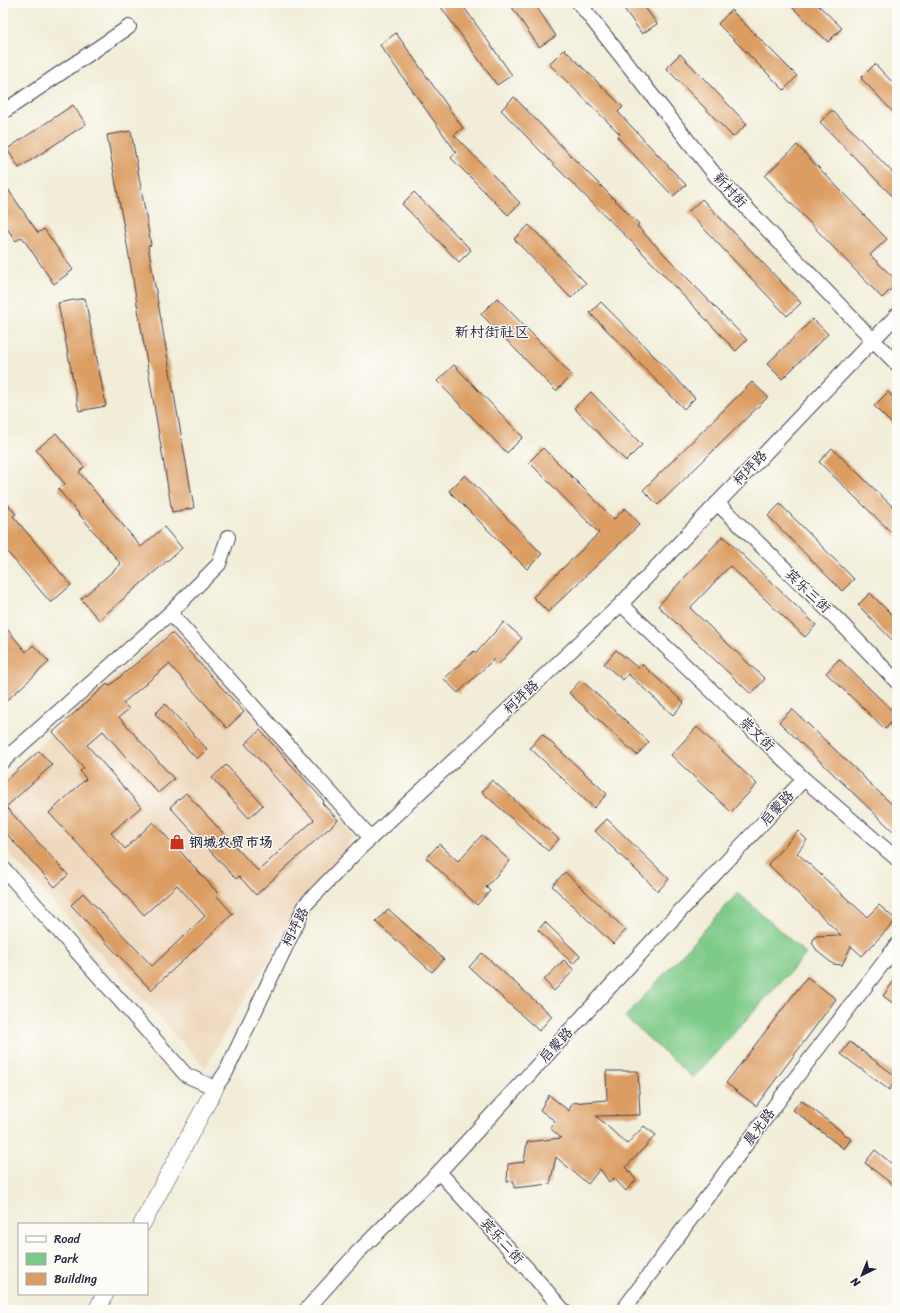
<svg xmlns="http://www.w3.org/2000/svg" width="900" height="1313" font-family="Sriracha,'LXGW WenKai TC',sans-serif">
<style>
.built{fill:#eed7bb}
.green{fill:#7dca88;stroke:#507662}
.building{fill:#dc9d62}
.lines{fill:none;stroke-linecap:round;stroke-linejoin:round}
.minor-casing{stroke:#414053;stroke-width:16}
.tertiary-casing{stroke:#414053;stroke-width:18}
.minor{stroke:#fff;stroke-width:14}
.tertiary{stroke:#fff;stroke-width:17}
.labels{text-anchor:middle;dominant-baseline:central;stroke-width:3;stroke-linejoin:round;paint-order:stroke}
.street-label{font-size:14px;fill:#22223b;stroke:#fdfcf7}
.poi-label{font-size:14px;font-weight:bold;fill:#22223b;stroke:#fdfcf7;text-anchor:start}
.neighbourhood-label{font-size:15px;fill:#22223b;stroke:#fdfcf7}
</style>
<rect width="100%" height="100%" fill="#fdfcf7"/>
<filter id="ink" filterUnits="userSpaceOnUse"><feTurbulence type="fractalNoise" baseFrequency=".025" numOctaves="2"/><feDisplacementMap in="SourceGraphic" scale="8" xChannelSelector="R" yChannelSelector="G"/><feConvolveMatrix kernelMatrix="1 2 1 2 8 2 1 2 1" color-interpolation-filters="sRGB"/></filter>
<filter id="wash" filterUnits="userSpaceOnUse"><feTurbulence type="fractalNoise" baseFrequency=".012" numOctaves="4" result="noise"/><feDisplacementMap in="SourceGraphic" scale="16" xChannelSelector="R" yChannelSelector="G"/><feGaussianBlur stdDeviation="0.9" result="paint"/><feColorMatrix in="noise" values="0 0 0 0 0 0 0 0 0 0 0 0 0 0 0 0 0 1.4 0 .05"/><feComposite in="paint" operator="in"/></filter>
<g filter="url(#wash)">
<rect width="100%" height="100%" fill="#f1edd8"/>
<path class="built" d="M177 621 354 837 254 983 205 1067 3 847V778Z"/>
<path class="green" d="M738 893 806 954 693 1078 625 1017Z"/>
<g id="blocks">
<g class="building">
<path d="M438 3H461L512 75 497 85Z"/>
<path d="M509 3H534L556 36 539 47Z"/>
<path d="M620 3H642L657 24 642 34Z"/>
<path d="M788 3H816L842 28 828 42Z"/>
<path d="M731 10 797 76 784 90 718 24Z"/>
<path d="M396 33 463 128 454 135 520 203 508 215 451 158 456 152 380 45Z"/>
<path d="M564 49 623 107 618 112 686 185 673 196 617 137 620 134 549 64Z"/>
<path d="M680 54 747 124 733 137 666 68Z"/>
<path d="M875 64 897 87V116L861 78Z"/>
<path d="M514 97 575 160 639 224 637 226 747 340 736 351 639 249 555 166 501 110Z"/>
<path d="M73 105 86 124 19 168 7 149Z"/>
<path d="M832 110 897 177V201L820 122Z"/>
<path d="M131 131 151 245 148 246 194 508 172 512 128 250 107 135Z"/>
<path d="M797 145 887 239 870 255 897 281V283L882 298 765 176Z"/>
<path d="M3 182 38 233 44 229 73 270 54 284 22 237 16 241 3 223Z"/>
<path d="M414 192 471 250 459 262 402 204Z"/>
<path d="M702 199 801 303 787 316 688 212Z"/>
<path d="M529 225 586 283 571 298 514 239Z"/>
<path d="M85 298 106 406 79 411 58 303Z"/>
<path d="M497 298 572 375 556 391 481 314Z"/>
<path d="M601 302 695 398 684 409 590 313Z"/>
<path d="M813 319 828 334 782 379 767 364Z"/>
<path d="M454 365 523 437 507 453 437 381Z"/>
<path d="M752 382 768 397 658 505 643 490Z"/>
<path d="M591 392 642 445 626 461 574 408Z"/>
<path d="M888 392 897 401V429L874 406Z"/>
<path d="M56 433 84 467 79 472 141 547 164 527 182 548 99 620 81 599 121 564 58 489 65 484 36 450Z"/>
<path d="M543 448 614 519 625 508 640 524 548 612 533 597 599 533 529 462Z"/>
<path d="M832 448 897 511V538L819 462Z"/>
<path d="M465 475 542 554 527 569 449 491Z"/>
<path d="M3 499 16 514 13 516 71 585 51 603 3 547Z"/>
<path d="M780 504 854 579 842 591 768 516Z"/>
<path d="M723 536 816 625 805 637 730 566 690 608 765 679 751 694 658 606Z"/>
<path d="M870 593 897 620V645L858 605Z"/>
<path d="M504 622 522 638 499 664 494 659 458 693 444 679 474 651 476 653Z"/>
<path d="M3 624 26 652 33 645 49 662 3 704Z"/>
<path d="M172 633 244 712 227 728 169 664 123 703 129 709 119 717 174 779 158 793 103 731 87 745 141 807 111 833 125 849 153 822 218 893 216 895 233 914 151 990 71 905 83 893 152 966 205 916 177 885 144 915 49 813 86 779 80 771 84 768 53 732 107 684 109 686 150 652Z"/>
<path d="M616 650 638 668 642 664 684 703 673 715 628 674 623 680 604 664Z"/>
<path d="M839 659 897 715V717L885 729 826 673Z"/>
<path d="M581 680 649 742 637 755 569 693Z"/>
<path d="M165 704 207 749 197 759 155 714Z"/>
<path d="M792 709 865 778V779L897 809V835L779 722Z"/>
<path d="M697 727 757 784 731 812 671 755Z"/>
<path d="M260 730 324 801 322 803 338 820 256 895 239 876 236 879 170 807 186 793 258 871 314 820 245 744Z"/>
<path d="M542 734 607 794 594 808 530 748Z"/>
<path d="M39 751 52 765 6 807 68 875 55 887 3 830V783Z"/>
<path d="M226 765 263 805 249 818 212 778Z"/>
<path d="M492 780 559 839 548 851 482 792Z"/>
<path d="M607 819 669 879 658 891 595 831Z"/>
<path d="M798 831 807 840 797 853 867 917 879 905 896 920 862 956 851 946 842 965 833 964 818 952 812 943 815 936 841 935 768 864Z"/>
<path d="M482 835 510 861 486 887 490 891 477 905 426 858 439 844 458 861Z"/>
<path d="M565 872 626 930 613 944 552 886Z"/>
<path d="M388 909 444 959 432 972 376 922Z"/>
<path d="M545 922 580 956 573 964 538 930Z"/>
<path d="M482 953 552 1016 539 1031 469 967Z"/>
<path d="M564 960 574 970 554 991 544 980Z"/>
<path d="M807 977 836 999 756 1106 726 1083Z"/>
<path d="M897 977V1006L883 996Z"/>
<path d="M850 1042 897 1077V1079L889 1090 841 1054Z"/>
<path d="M606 1071H638L640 1115 596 1116 627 1144 644 1126 656 1135 626 1167 636 1180 626 1191 614 1178 609 1182 600 1169 588 1184 556 1157 550 1184 514 1188V1181L507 1182 508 1164 524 1162 527 1142 561 1138 550 1128 555 1121 540 1110 549 1095 569 1111 572 1103 607 1100Z"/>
<path d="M801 1100 851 1139 844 1149 793 1110Z"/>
<path d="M875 1150 897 1168V1188L865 1163Z"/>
</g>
</g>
</g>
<g filter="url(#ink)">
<use href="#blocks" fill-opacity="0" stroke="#414053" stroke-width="1"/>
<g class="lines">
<defs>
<g id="minor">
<path d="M579 3 716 176 873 340 897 364"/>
<path d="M3 112 129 27"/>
<path d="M717 503 839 621 897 682"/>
<path d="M621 604 804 779 897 859"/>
<path d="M170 613 371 838"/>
<path d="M3 761 170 613 219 564 228 537"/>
<path d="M3 868 186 1075 215 1088 226 1072 306 904 359 849 621 604 897 315"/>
<path d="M439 1172 532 1274 563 1310"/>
<path d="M306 1310 357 1253 439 1172 655 938 804 779"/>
<path d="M623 1310 794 1080 897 945"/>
</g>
<g id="tertiary">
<path d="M142 1224 215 1088"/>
<path d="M97 1310 105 1294"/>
</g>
</defs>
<use href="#minor" class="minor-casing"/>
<use href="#tertiary" class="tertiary-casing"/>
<use href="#minor" class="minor"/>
<use href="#tertiary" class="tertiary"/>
</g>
</g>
<defs>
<symbol id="shop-bare" viewBox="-9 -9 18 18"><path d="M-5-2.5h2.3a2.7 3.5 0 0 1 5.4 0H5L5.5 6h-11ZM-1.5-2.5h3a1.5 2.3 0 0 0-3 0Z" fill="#c8321e" stroke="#fdfcf7" stroke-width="2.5" paint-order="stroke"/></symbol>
</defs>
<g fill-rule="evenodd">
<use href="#shop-bare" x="166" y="831" width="22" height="22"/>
</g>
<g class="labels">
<g class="street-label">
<text transform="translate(730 190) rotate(47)">新村街</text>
<text transform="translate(750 468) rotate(-46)">柯坪路</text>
<text transform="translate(808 591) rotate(44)">宾乐三街</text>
<text transform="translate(521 697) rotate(-43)">柯坪路</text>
<text transform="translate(757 734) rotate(44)">崇文街</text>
<text transform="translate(777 808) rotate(-47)">启蒙路</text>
<text transform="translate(295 927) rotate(-63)">柯坪路</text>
<text transform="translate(556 1045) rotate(-47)">启蒙路</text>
<text transform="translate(759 1127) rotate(-53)">晨光路</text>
<text transform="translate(502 1241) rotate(48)">宾乐二街</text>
</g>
<g class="poi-label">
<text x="189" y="842">钢城农贸市场</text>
</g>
<g class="neighbourhood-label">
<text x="492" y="332">新村街社区</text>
</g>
</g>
<rect width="900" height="1313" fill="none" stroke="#fdfcf7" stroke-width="16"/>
<rect x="18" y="1223" width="130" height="72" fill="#fdfcf7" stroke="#a5a5ac"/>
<rect x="26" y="1236" width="20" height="6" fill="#ffffff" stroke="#a5a5ac"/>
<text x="54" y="1243" font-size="12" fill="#22223b">Road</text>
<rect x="26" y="1253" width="20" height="12" fill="#7dca88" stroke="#a5a5ac"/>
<text x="54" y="1263" font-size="12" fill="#22223b">Park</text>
<rect x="26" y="1273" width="20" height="12" fill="#dc9d62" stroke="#a5a5ac"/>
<text x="54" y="1283" font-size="12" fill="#22223b">Building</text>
<g transform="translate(862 1275) rotate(223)" stroke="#fdfcf7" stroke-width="3" paint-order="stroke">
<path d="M0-3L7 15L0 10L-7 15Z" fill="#22223b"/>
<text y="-6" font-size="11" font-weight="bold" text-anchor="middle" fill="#22223b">N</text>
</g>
</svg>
